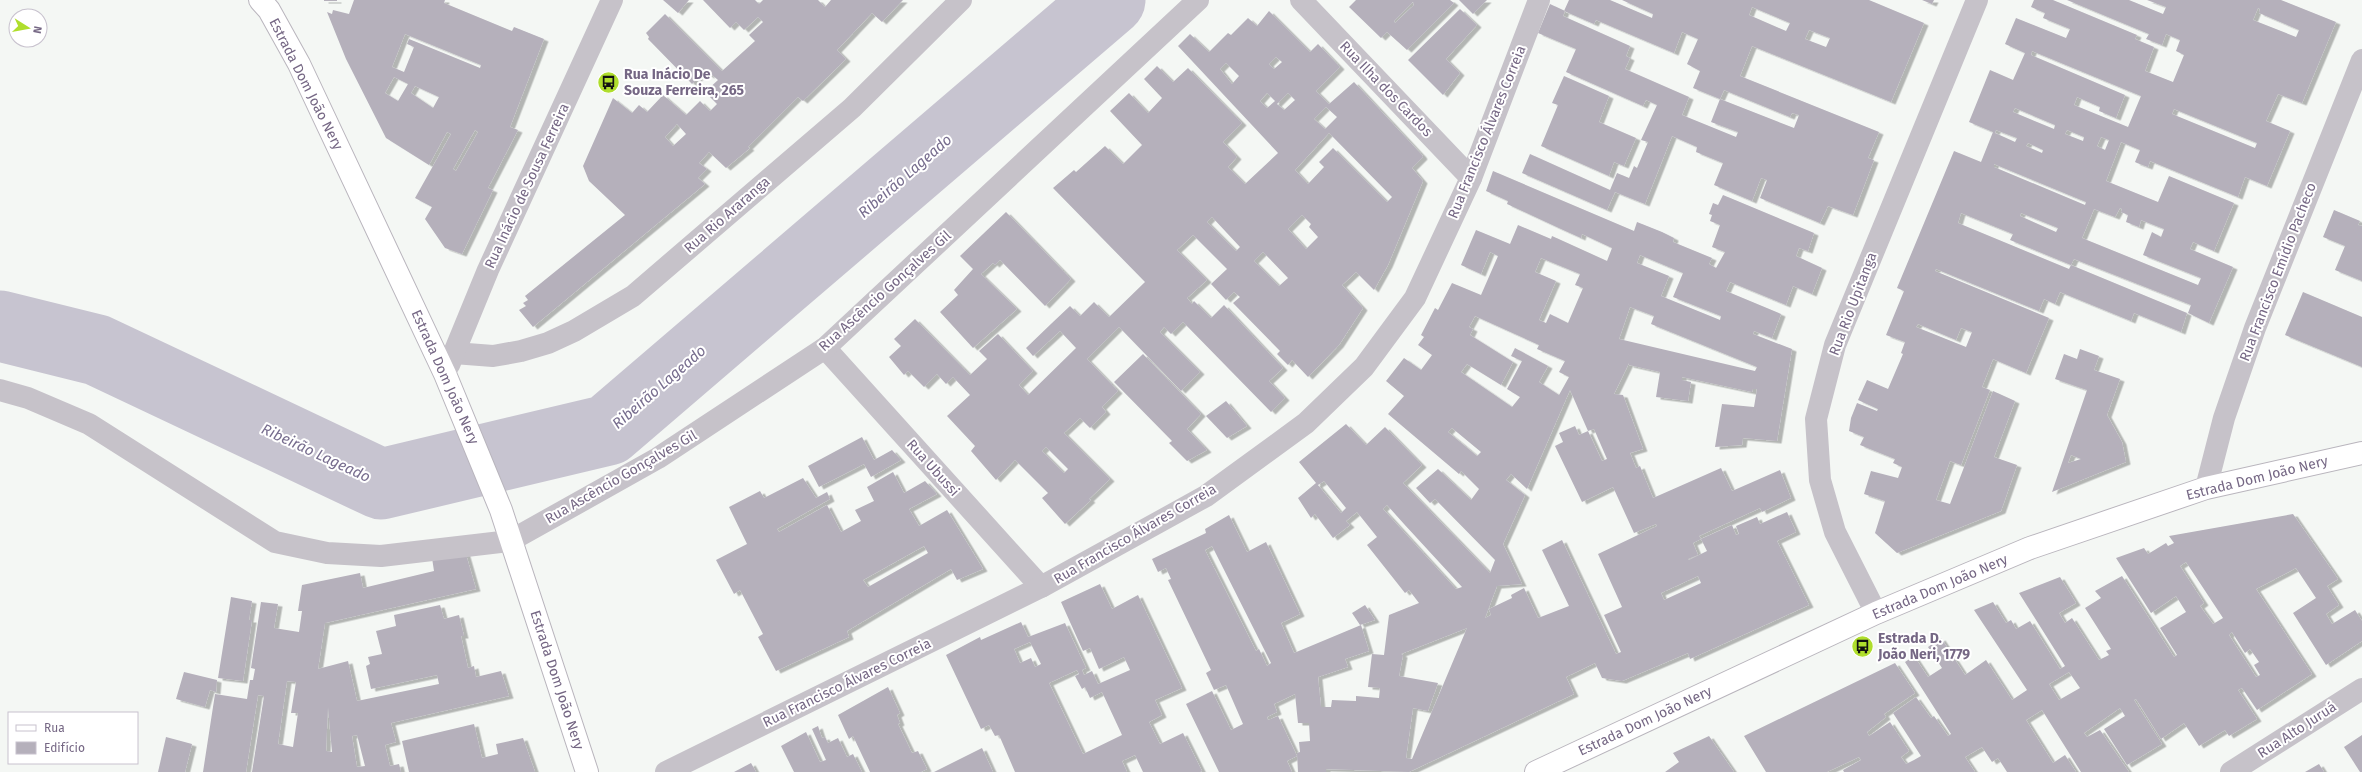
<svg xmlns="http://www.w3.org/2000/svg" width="2362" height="772" font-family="'Fira Sans',sans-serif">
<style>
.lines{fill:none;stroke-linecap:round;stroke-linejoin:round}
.river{stroke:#c7c4d0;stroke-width:71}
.building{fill:#b5b0bb;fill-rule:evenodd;filter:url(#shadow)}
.major-casing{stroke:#b9b5bd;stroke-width:24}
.minor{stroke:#c6c2c9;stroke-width:22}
.major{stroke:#fff;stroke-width:22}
.labels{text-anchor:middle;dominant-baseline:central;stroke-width:4;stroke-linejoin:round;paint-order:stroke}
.poi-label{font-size:14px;font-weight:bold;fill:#756784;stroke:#fff;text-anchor:start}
.street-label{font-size:14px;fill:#756784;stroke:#fff}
.water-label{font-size:15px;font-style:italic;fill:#776d8e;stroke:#fff}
</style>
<defs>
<filter id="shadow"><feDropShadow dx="4.5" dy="2.5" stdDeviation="0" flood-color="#0004"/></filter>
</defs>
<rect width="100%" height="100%" fill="#f4f7f4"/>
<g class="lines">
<path class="river" d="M0 326 97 350 381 484 608 430 1110 0"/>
</g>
<g class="building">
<path d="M337 0V1H324V0Z"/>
<path d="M354 0H445L444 3 512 31 514 27 544 39 510 127 518 130 488 188 493 190 462 254 445 248 425 219 432 207 415 198 451 134 447 132 429 165 386 138 346 59 327 12 332 14 333 10 349 14ZM405 34 481 65 480 68 409 39 407 44 414 47 404 72 392 67ZM394 77 408 84 398 101 385 93ZM415 86 439 97 433 108 411 93ZM475 130 478 132 456 171 453 169Z"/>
<path d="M663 0H689L678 13Z"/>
<path d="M703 0H755L759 4 763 0H818L825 7 831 0H903L882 22 872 13 837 50 846 59 803 101 798 97 748 147 750 148 726 168 709 152 699 163 707 169 698 178 705 184 533 327 519 310 526 306 523 303 528 300 525 296 625 215 589 181 583 166 613 98 632 113 639 105 647 112 663 95 686 115 700 101 710 111 717 104 705 92 718 80 711 74 710 76 704 72 692 84 648 39 649 37 646 33 665 14 722 71 755 41 749 35 763 22 758 17 744 30 736 22 730 28ZM677 124 686 134 673 146 665 137Z"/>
<path d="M1356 0H1450L1454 3 1407 50 1387 32 1381 38 1349 7ZM1413 2 1414 5 1395 23 1394 21Z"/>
<path d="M1459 0H1487L1473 14Z"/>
<path d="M1569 0H1610L1652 18 1653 14 1622 0H1869L1924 23 1891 102 1752 46 1740 76 1879 132 1868 158 1874 160 1853 215 1828 206 1820 223 1760 198 1767 180 1761 178 1752 201 1714 185 1723 163 1696 152 1697 147 1672 136 1645 204 1615 192 1607 210 1522 173 1530 154 1610 190 1617 173 1629 178 1634 166 1637 168 1648 142 1641 140 1657 105 1646 100 1643 106 1566 72 1576 49 1538 33 1550 4 1565 11 1563 16 1630 46 1626 56 1630 58 1625 69 1689 97 1682 115 1736 137 1738 132 1711 122 1720 99 1794 128 1799 115 1792 113 1790 117 1724 90 1720 99 1693 88 1700 71 1687 64 1698 39 1682 32 1674 53 1596 20 1594 24 1564 11ZM1752 7 1790 23 1786 31 1749 15ZM1809 30 1830 38 1826 47 1805 39Z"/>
<path d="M1922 0H1934L1932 4Z"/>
<path d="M2034 0H2053L2137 35 2135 39 2154 47 2145 71 2173 82 2184 55 2176 51 2180 40 2166 34 2162 45 2146 39 2149 34 2067 0H2129L2163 14 2166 7 2147 0H2281L2336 22 2302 103 2278 94 2266 121 2290 131 2267 186 2245 177 2238 197 2150 161 2148 167 2137 163 2135 162 2140 150 2121 142 2106 181 2158 202 2169 176 2234 203 2214 251 2193 242 2190 249 2233 267 2209 323 2188 313 2191 305 2074 259 2071 265 2010 240 2013 234 1961 213 1958 223 2069 269 2071 265 2187 313 2181 332 2134 313 2131 321 2060 292 2055 304 2044 299 2039 311 1936 269 1935 271 2049 318 2026 373 1993 359 1982 387 1990 390 1961 465 1950 461 1936 500 1950 504 1993 391 2015 401 1994 457 2017 465 2001 511 1897 553 1875 533 1885 501 1864 494 1871 471 1898 478 1902 467 1893 463 1895 459 1860 445 1864 437 1849 431 1851 418 1857 403 1877 411 1878 409 1858 400 1867 380 1888 389 1903 354 1901 353 1905 342 1886 335 1904 291 1897 288 1954 151 1981 162 1993 132 1969 122 1990 70 2013 80 2025 53 2005 44 2016 18 2066 38 2070 29 2043 18 2045 13 2031 7ZM2258 8 2260 9 2259 13 2299 30 2296 37 2253 20ZM2032 51 2141 96 2128 127 2074 105 2077 97 2100 107 2099 111 2116 118 2125 95 2031 55ZM2015 108 2055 125 2054 129 2013 112ZM2174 109 2257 143 2255 148 2172 114ZM1996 130 2017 138 2015 142 1995 133ZM2067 130 2084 137 2083 141 2065 134ZM2101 137 2109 140 2105 150 2097 146ZM2028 143 2043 150 2042 153 2026 146ZM1994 164 2086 202 2085 205 1994 167ZM2120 208 2122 209 2121 212 2128 215 2126 222 2139 227 2141 220 2164 229 2161 237 2152 232 2143 255 2201 278 2198 285 2082 238 2094 209 2115 217ZM2021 213 2058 228 2056 232 2020 216ZM1918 324 1956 340 1961 328 1972 332 1966 347 1916 327Z"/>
<path d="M1460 9 1477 25 1446 59 1460 73 1443 95 1408 60Z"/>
<path d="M1269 11 1310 52 1318 44 1340 67 1316 91 1329 104 1354 82 1422 155 1423 157 1412 168 1423 181 1388 265 1374 290 1356 272 1342 285 1363 308 1339 345 1308 377 1292 360 1288 365 1277 354 1280 351 1233 303 1240 297 1234 292 1226 300 1211 284 1227 269 1193 235 1177 250 1207 280 1187 298 1192 304 1194 301 1211 318 1224 305 1283 368 1269 381 1285 398 1271 412 1183 322 1171 334 1164 327 1160 332 1200 372 1181 391 1119 327 1087 359 1118 391 1102 407 1106 412 1090 428 1080 418 1064 433 1110 479 1089 499 1091 500 1065 524 1042 498 1048 493 1015 460 996 480 971 451 975 446 947 416 970 395 953 377 946 384 937 374 924 387 908 371 904 375 889 357 901 346 894 339 915 319 970 375 987 359 979 351 998 334 1033 371 1019 385 1028 395 1076 348 1060 331 1033 356 1026 348 1052 323 1070 306 1080 316 1094 302 1109 317 1145 282 1053 188 1074 170 1076 172 1105 146 1123 164 1142 145 1110 111 1129 93 1148 113 1162 98 1144 79 1157 66 1173 82 1188 68 1242 123 1223 142 1237 157 1228 167 1245 184 1278 153 1178 46 1190 34 1209 52 1228 33 1231 35 1248 18 1257 26ZM1276 57 1282 62 1274 69 1269 64ZM1226 63 1239 76 1232 84 1220 69ZM1267 93 1275 101 1267 108 1260 101ZM1288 93 1295 100 1284 110 1277 104ZM1326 107 1337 117 1325 129 1314 119ZM1329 133 1392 197 1387 202 1333 148 1319 162 1324 167 1308 184 1295 170ZM1302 215 1311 224 1309 227 1318 237 1306 249 1288 229ZM1212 217 1240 247 1236 251 1207 222ZM1263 252 1288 278 1279 286 1254 261ZM1046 447 1068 469 1064 473 1042 451Z"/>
<path d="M1564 76 1609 96 1599 122 1636 138 1624 166 1614 162 1609 176 1541 146 1558 105 1552 103Z"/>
<path d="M1493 171 1634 231 1637 222 1662 232 1674 238 1673 242 1712 258 1709 264 1716 268 1725 252 1712 247 1720 225 1710 221 1712 215 1709 214 1713 203 1718 205 1723 195 1814 233 1808 251 1799 248 1796 256 1822 268 1812 294 1793 286 1786 305 1730 282 1726 291 1781 314 1772 338 1754 331 1753 334 1792 349 1777 441 1743 438 1742 445 1715 447 1722 404 1754 407 1757 389H1753L1752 392 1682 377V380L1691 382 1688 401 1656 397 1660 372 1629 365V363L1614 394 1623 395 1643 449 1630 453 1636 468 1640 466 1653 498 1721 468 1732 491 1780 470 1791 498 1762 512 1760 508 1699 536 1701 539 1693 543 1698 555 1688 559 1689 560 1707 551 1701 539 1732 525 1736 535 1739 534 1736 526 1757 517 1760 524 1787 512 1796 532 1777 541 1809 605 1690 659 1688 653 1622 681 1602 678 1595 663 1566 677 1574 694 1409 772 1326 769V772H1298L1297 753 1300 752 1299 742 1310 741 1309 723H1298L1295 694 1274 704 1277 712 1267 717 1268 720 1278 716 1297 756 1287 761 1292 772H1219L1186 704 1212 691 1231 730 1243 724 1226 685 1214 690 1206 673 1211 670 1168 580 1171 579 1166 568 1158 572 1152 559 1206 533 1205 529 1229 515 1247 552 1266 542 1300 614 1281 623 1294 653 1361 625 1369 651 1345 659 1348 667 1318 677 1321 707H1331L1332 700 1356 701V696L1379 698 1380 688 1368 687 1372 654 1384 655 1389 615 1419 603 1409 590 1405 593 1367 545 1377 537 1357 512 1346 521 1350 525 1333 538 1315 514 1311 518 1298 498 1316 483 1299 462 1346 424 1366 445 1385 427 1422 465 1403 483 1490 573 1495 560 1435 499 1430 503 1416 488 1438 469 1471 500 1479 489 1461 471 1459 474 1388 414 1404 396 1386 381 1404 358 1421 370 1432 355 1418 345 1424 337 1421 335 1435 308 1438 310 1452 283 1481 295 1498 256 1490 252 1481 274 1461 265 1476 230 1510 244 1518 225 1551 239 1552 236 1607 261 1612 248 1582 234 1581 238 1561 229 1507 204 1508 201 1486 191ZM1640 255 1683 273 1673 297 1721 316 1720 320 1661 296 1669 276 1637 263ZM1541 258 1580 274 1575 285 1583 288 1568 323 1550 314 1546 323 1539 320 1556 281 1535 272ZM1630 307 1654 316 1651 324 1757 367 1755 371 1619 339ZM1475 316 1539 345 1537 349 1565 361 1559 372 1569 377 1559 395 1539 382 1548 366 1515 348 1511 356 1522 361 1507 389 1520 397 1512 407 1461 372 1467 364 1501 385 1513 362 1470 335 1473 329 1469 327ZM1570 390 1588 431 1594 429 1607 459 1602 461 1588 431 1579 435 1575 426 1559 433 1563 442 1555 446 1582 502 1613 487 1634 533 1656 524 1657 526 1598 554 1622 607 1604 615 1621 652 1616 654 1562 540 1542 550 1569 606 1538 618 1524 588 1511 595 1512 598 1489 609 1491 615 1485 618 1497 586 1522 584 1503 544 1525 495 1506 480 1511 474 1527 489ZM1452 428 1481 452 1477 456 1448 432ZM1324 481 1346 508 1341 513 1318 485ZM1387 505 1404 524 1462 587 1456 589 1383 509ZM1212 546 1271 663 1267 666 1259 649 1256 651 1205 550ZM1698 576 1701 583 1664 600 1661 593ZM1467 628 1412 759 1406 758 1413 708 1428 711 1438 683 1399 676 1403 655 1401 654Z"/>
<path d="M2334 210 2360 221 2358 225 2362 226V281L2335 270 2345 246 2323 237Z"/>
<path d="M1006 212 1071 279 1045 306 1000 260 995 265 993 263 981 274 1017 309 973 348 940 312 958 295 954 290 973 269 960 256Z"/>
<path d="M2303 292 2362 317V367L2285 335Z"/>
<path d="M2080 349 2099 356 2094 370 2120 379 2107 415 2122 442 2126 462 2052 492 2087 390 2055 379 2064 354 2077 359ZM2071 455 2081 459 2068 463Z"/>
<path d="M1143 354 1201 414 1187 429 1207 450 1187 461 1169 443 1172 441 1114 382Z"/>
<path d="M1226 401 1247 426 1227 438 1206 416Z"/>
<path d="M862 437 874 460 892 450 901 460 871 477 864 464 819 487 808 466Z"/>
<path d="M893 472 904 493 925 481 937 494 909 509 919 526 947 510 983 569 957 580 951 569 847 631 849 637 776 671 758 637 763 634 740 590 734 594 716 560 747 544 729 507 760 491 764 498 803 478 816 498 827 492 830 499 777 529 779 532 827 505 841 532 861 521 855 510 874 501 867 487ZM924 546 928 553 868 587 863 580Z"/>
<path d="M2293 514 2338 579 2327 586 2339 605 2326 614 2332 624 2355 610 2362 621V641L2326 665 2293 613 2316 598 2296 568 2256 589 2312 674 2257 710 2242 688 2238 690 2257 719 2229 736 2225 730 2199 746 2184 723 2161 739 2136 699 2134 700 2162 744 2127 765 2104 729 2125 716 2120 708 2084 733 2087 737 2100 730 2129 772H2081L2042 710 2026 720 2053 763 2065 755 2076 772H2007L1998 758 1992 762 1982 747 1965 757 1975 772H1844L1843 770 1861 760 1859 757 1827 772H1766L1744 736 1895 663 1915 693 1884 714 1886 717 1867 732 1869 736 1890 722 1909 751 1901 757 1906 764 1914 760 1921 756 1893 713 1916 697 1931 718 1934 716 1948 736 1951 734 1905 662 1914 656 1928 677 1942 668 1928 647 1941 638 1965 675 1986 660 2012 700 2027 690 1974 610 1993 602 2006 623 2011 620 2016 629 2030 621 2060 669 2065 666 2019 593 2060 577 2076 603 2059 613 2065 623 2072 618 2099 660 2109 655 2106 651 2111 649 2085 608 2101 598 2095 591 2122 576 2174 657 2177 655 2160 628 2186 612 2176 596 2151 613 2116 558 2144 548 2148 554 2166 543 2168 546 2174 543 2169 536ZM2186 562 2223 618 2213 624 2200 606 2204 603 2180 566ZM2232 632 2245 653 2250 649 2259 662 2254 665 2260 675 2256 677 2229 635ZM2069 672 2080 688 2059 700 2049 684Z"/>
<path d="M465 551 476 589 325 623 318 669 348 661 357 701 439 684 437 675 371 689 366 666 370 664 368 657 382 654 376 631 396 626 394 615 440 605 444 619 459 615 464 636H461L468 668 474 666 476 677 501 671 509 696 391 723 396 742 385 745 390 766 399 764 401 772H252L264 696 258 695 246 772H203L215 694 247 699 250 680H253L255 669 251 668 261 602 278 604 274 628 299 632 302 611H298L302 585 360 573 363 588 434 571 432 558ZM287 681 296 682 291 713H298L293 747 278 744ZM328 707 332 752 326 751ZM357 735 365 766 357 767 352 736Z"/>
<path d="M1100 584 1112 609 1138 595 1182 688 1155 700 1162 715 1149 722 1160 744 1183 733 1202 771 1200 772H1143L1135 755 1122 761 1127 772H1015L999 735 995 736 989 725 981 729 946 655 980 637 981 640 1021 622 1028 637 1065 623 1086 668 1082 670 1084 675 1092 671 1098 684 1130 670 1124 657 1099 669 1090 648 1083 651 1061 602ZM1030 642 1041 664 1035 667 1031 658 1020 663 1014 649ZM1077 670 1079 674 1075 676 1082 689 1085 687 1090 698 1102 692 1122 735 1083 754 1049 683Z"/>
<path d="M231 597 252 601 249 620H252L243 681 218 678Z"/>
<path d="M1365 605 1375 620 1360 625 1352 613Z"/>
<path d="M184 672 217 680 216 692 210 690 205 707 176 699Z"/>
<path d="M888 687 900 713 897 715 900 723 898 724 912 753 918 751 927 769 921 772H870L853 736 849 739 838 715Z"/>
<path d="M474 724 482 758 498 754 496 744 523 738 535 772H409L402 741Z"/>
<path d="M818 726 822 738 825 737 828 743 838 738 847 757 853 754 862 772H794L781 746 806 732 820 762 826 760 812 729Z"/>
<path d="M2362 735V772H2360L2344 747Z"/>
<path d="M1709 736 1734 772H1665L1679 762 1673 753Z"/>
<path d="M166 737 192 744 185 772H158Z"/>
<path d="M982 748 993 772H934Z"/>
<path d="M751 763 756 772H734Z"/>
<path d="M2319 764 2324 772H2305Z"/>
</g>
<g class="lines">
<defs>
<g id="major">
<path d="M260 0 269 10 299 64 445 374 501 510 587 772"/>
<path d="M1536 772 1876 613 2030 548 2206 488 2362 453"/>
</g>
</defs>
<use href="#major" class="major-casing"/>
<g class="minor">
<path d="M1301 0 1471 178"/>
<path d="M825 348 1041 587"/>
<path d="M454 353 493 356 521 351 548 343 574 331 633 296 852 108 961 0"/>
<path d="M449 365 488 270 612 0"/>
<path d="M0 390 28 398 89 424 275 542 327 553 381 556 510 541 658 458 825 348 1198 0"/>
<path d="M2206 488 2224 418 2255 328 2362 60"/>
<path d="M1876 613 1835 532 1820 480 1816 419 1835 345 1977 0"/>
<path d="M666 772 1041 587 1206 496 1306 423 1364 367 1415 298 1471 178 1539 0"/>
<path d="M2231 772 2362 689"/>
</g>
<use href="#major" class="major"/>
</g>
<defs>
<symbol id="bus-disc" viewBox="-11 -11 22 22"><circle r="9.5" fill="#afde2c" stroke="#fff"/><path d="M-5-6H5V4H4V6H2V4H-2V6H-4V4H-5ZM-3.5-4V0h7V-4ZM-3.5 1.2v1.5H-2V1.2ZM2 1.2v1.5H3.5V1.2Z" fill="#111"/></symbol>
</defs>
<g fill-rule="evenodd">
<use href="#bus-disc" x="596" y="70" width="25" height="25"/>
<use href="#bus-disc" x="1850" y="634" width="25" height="25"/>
</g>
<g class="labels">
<g class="poi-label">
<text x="624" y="74">Rua Inácio De<tspan x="624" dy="16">Souza Ferreira, 265</tspan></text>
<text x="1878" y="638">Estrada D.<tspan x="1878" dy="16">João Neri, 1779</tspan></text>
</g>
<g class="street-label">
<text transform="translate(306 84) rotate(63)">Estrada Dom João Nery</text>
<text transform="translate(1386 89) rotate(46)">Rua Ilha dos Cardos</text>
<text transform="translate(1487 132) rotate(-68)">Rua Francisco Álvares Correia</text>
<text transform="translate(527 186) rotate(-65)">Rua Inácio de Sousa Ferreira</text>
<text transform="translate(727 215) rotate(-41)">Rua Rio Araranga</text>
<text transform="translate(2278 272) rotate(-69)">Rua Francisco Emídio Pacheco</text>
<text transform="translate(885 291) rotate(-42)">Rua Ascêncio Gonçalves Gil</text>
<text transform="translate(1853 304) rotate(-69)">Rua Rio Upitanga</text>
<text transform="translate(445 377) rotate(66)">Estrada Dom João Nery</text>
<text transform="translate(933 468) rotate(48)">Rua Ubussi</text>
<text transform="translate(621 477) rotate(-30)">Rua Ascêncio Gonçalves Gil</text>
<text transform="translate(2257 478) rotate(-14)">Estrada Dom João Nery</text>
<text transform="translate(1135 534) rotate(-30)">Rua Francisco Álvares Correia</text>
<text transform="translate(1940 587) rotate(-23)">Estrada Dom João Nery</text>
<text transform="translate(557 680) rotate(72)">Estrada Dom João Nery</text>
<text transform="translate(847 683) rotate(-26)">Rua Francisco Álvares Correia</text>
<text transform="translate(1645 721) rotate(-25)">Estrada Dom João Nery</text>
<text transform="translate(2297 730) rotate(-33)">Rua Alto Juruá</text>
</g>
<g class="water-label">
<text transform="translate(905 176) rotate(-41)">Ribeirão Lageado</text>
<text transform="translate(659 387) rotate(-41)">Ribeirão Lageado</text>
<text transform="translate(316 453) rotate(25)">Ribeirão Lageado</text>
</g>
</g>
<rect x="8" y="712" width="130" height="52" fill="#ffffff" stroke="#c8c2ce"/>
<rect x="16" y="725" width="20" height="6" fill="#ffffff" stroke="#c8c2ce"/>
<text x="44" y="732" font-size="12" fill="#756784">Rua</text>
<rect x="16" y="742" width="20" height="12" fill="#b5b0bb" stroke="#c8c2ce"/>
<text x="44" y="752" font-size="12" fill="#756784">Edifício</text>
<g transform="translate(28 28) rotate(101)"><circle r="19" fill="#ffffff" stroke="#c8c2ce"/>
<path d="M0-3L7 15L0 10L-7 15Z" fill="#afde2c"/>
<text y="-6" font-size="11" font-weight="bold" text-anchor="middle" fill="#756784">N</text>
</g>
</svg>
